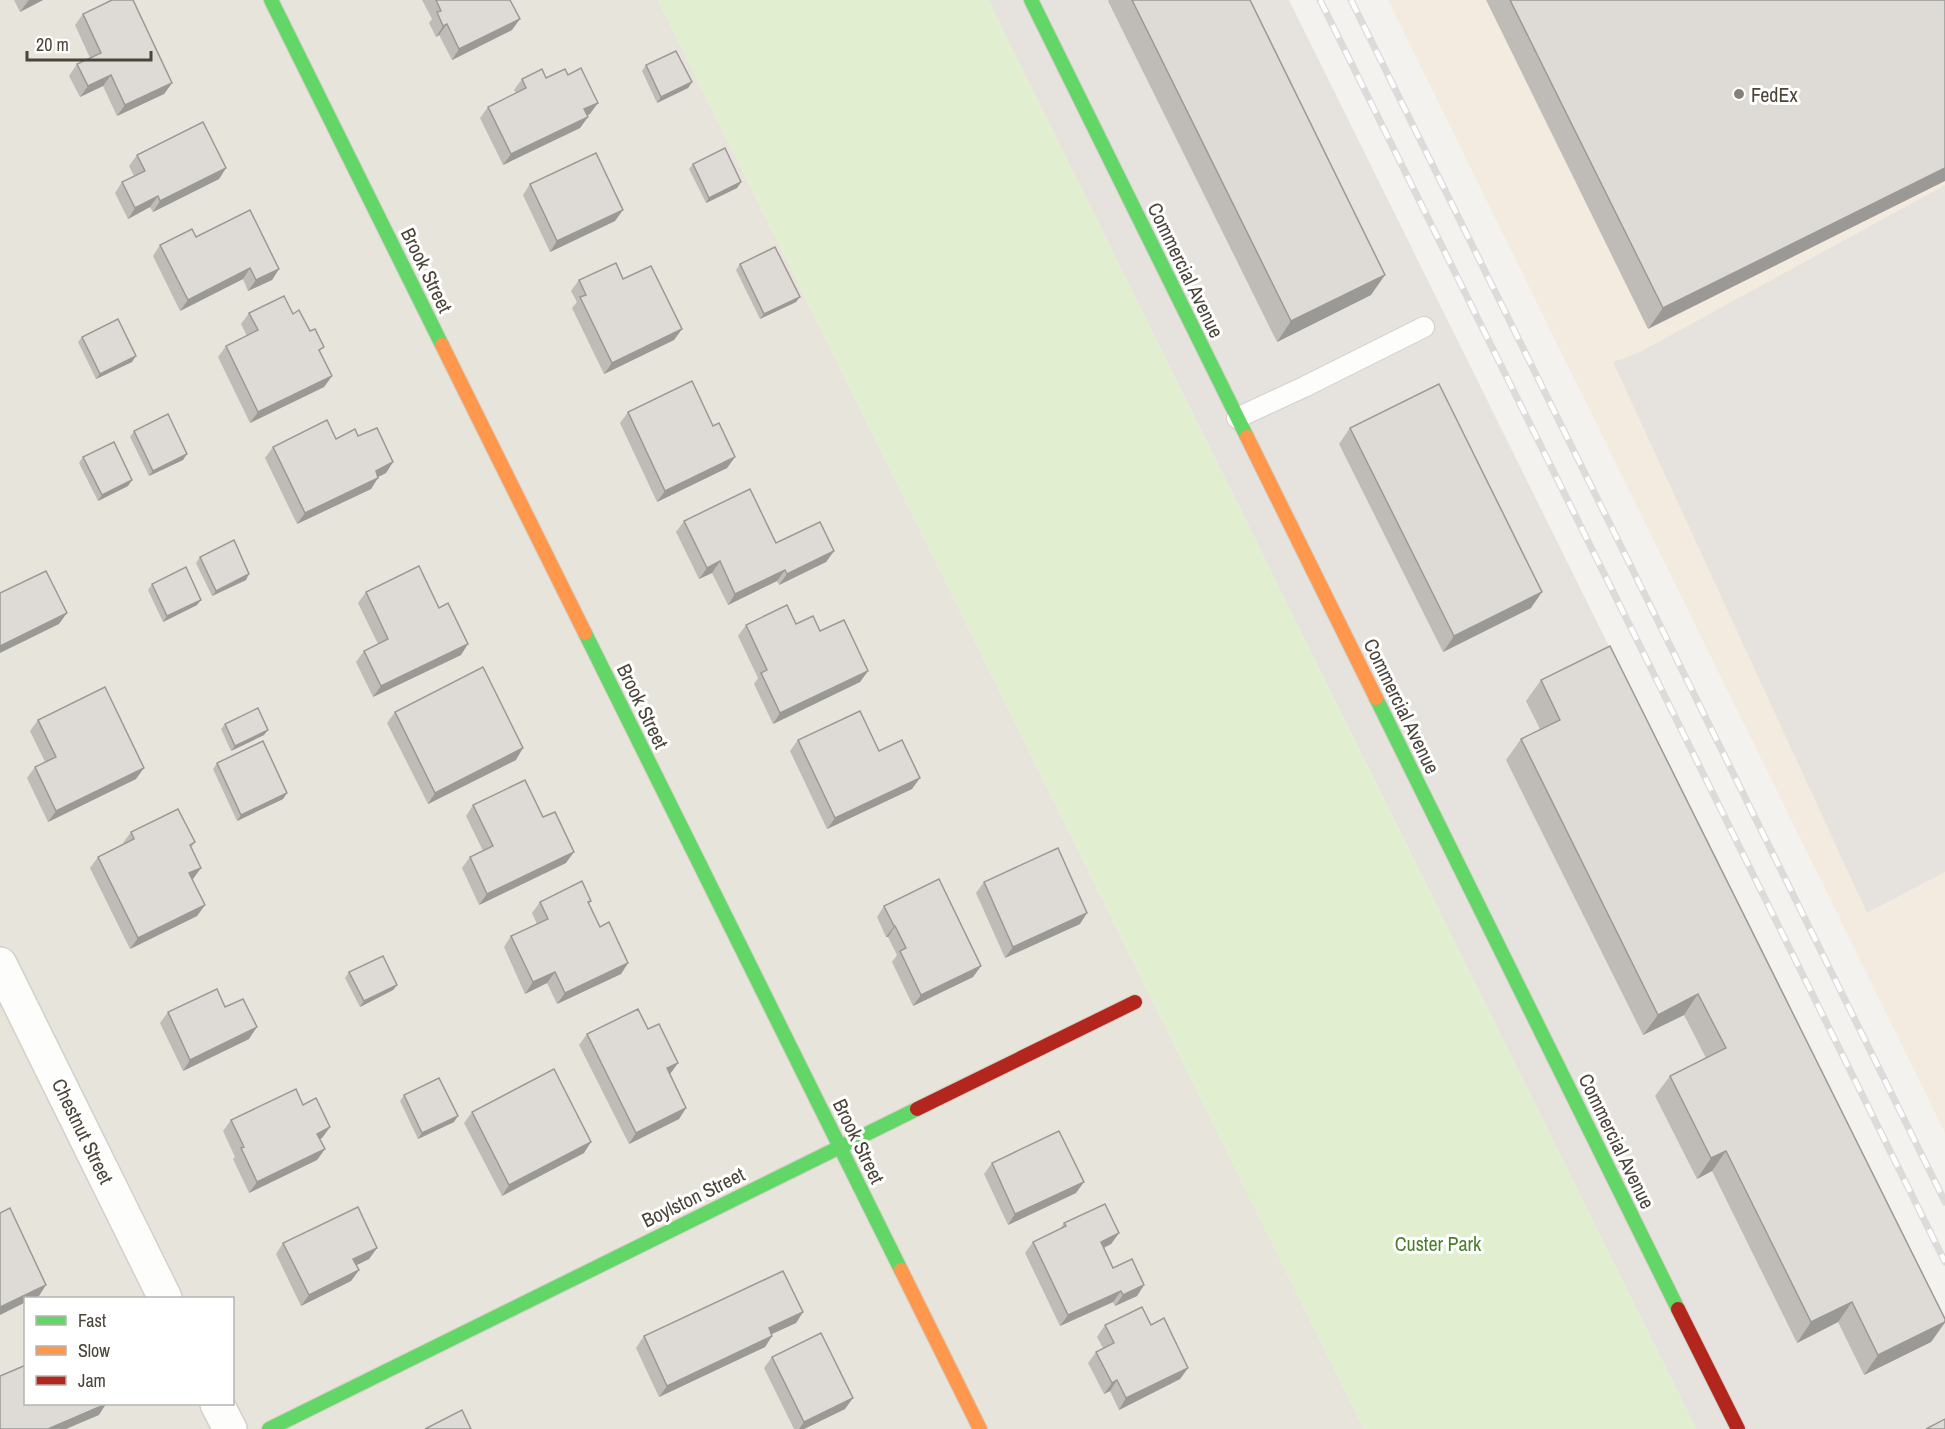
<svg xmlns="http://www.w3.org/2000/svg" width="1945" height="1429" font-family="'Archivo Narrow',sans-serif">
<style>
.residential{fill:#e7e4dc;fill-rule:evenodd}
.commercial{fill:#f3ebdf}
.industrial{fill:#e6e2de}
.green{fill:#e1eecf}
.parking{fill:#e6e3df}
.lines{fill:none;stroke-linecap:round;stroke-linejoin:round}
.lane-casing{stroke:#d2d0cb;stroke-width:22}
.street-casing{stroke:#d2d0cb;stroke-width:36}
.fast-casing{stroke:#d3cfc5;stroke-width:16}
.slow-casing{stroke:#d3cfc5;stroke-width:16}
.jam-casing{stroke:#d3cfc5;stroke-width:16}
.lane{stroke:#fdfdfc;stroke-width:20}
.street{stroke:#fdfdfc;stroke-width:33}
.fast{stroke:#63d668;stroke-width:14}
.slow{stroke:#ff974d;stroke-width:14}
.jam{stroke:#b3261e;stroke-width:14}
.rail-casing{stroke:#dbdbda;stroke-width:7}
.rail{stroke:#fff;stroke-width:4.5;stroke-dasharray:14;stroke-linecap:butt}
.wall{fill:#bfbcb8}
.shaded-wall{fill:#9b9996}
.building{fill:#dedbd6;stroke:#9b9996;stroke-width:1.5}
.poi-dot{fill:#868178;stroke:#fff;stroke-width:2}
.labels{text-anchor:middle;dominant-baseline:central;stroke-width:6;stroke-linejoin:round;paint-order:stroke}
.poi-label{font-size:20px;fill:#4b4439;stroke:#fff;text-anchor:start}
.street-label{font-size:20px;fill:#4b4439;stroke:#fff}
.park-label{font-size:20px;fill:#4a7f2a;stroke:#fff}
</style>
<rect width="100%" height="100%" fill="#f4f2ee"/>
<path class="residential" d="M0 0H658L1364 1429H0ZM26 1298H232V1404H26Z"/>
<path class="commercial" d="M1388 0H1945V1133Z"/>
<path class="industrial" d="M988 0H1289L1945 1325V1429H1696Z"/>
<path class="green" d="M658 0H988L1696 1429H1364Z"/>
<path class="parking" d="M1945 185V872L1867 913 1613 362 1640 352Z"/>
<g class="lines">
<defs>
<path id="lane" d="M1237 418 1304 387 1424 327"/>
<g id="street">
<path d="M0 964 165 1298"/>
<path d="M217 1404 230 1429"/>
</g>
<g id="fast">
<path d="M271 0 442 345"/>
<path d="M1031 0 1247 437"/>
<path d="M585 633 901 1270"/>
<path d="M1376 698 1678 1309"/>
<path d="M269 1429 917 1109"/>
</g>
<g id="slow">
<path d="M442 345 585 633"/>
<path d="M1247 437 1376 698"/>
<path d="M901 1270 980 1429"/>
</g>
<g id="jam">
<path d="M917 1109 1135 1002"/>
<path d="M1678 1309 1738 1429"/>
</g>
</defs>
<use href="#lane" class="lane-casing"/>
<use href="#street" class="street-casing"/>
<use href="#fast" class="fast-casing"/>
<use href="#slow" class="slow-casing"/>
<use href="#jam" class="jam-casing"/>
<use href="#lane" class="lane"/>
<use href="#street" class="street"/>
<use href="#fast" class="fast"/>
<use href="#slow" class="slow"/>
<use href="#jam" class="jam"/>
<defs>
<g id="rail">
<path d="M1320 0 1945 1262"/>
<path d="M1351 0 1945 1202"/>
</g>
</defs>
<use href="#rail" class="rail-casing"/>
<use href="#rail" class="rail"/>
</g>
<g class="wall">
<path d="M14 0H43L20 12Z"/>
<path d="M422 0H510L512 30 452 60 439 35 436 37 429 23 432 19Z"/>
<path d="M1109 0H1250L1371 295 1277 342 1108 1Z"/>
<path d="M1486 0H1945L1648 329Z"/>
<path d="M83 14 172 83 164 94 117 116 103 86 80 97 69 76 77 64 90 58 75 25Z"/>
<path d="M646 65 692 82 688 88 657 103 642 71Z"/>
<path d="M546 78 590 114 587 115 588 117 580 128 503 165 480 118 488 107 516 93 514 90 522 79Z"/>
<path d="M137 155 226 168 219 179 153 212 150 207 128 219 115 193 122 182 134 176 129 166Z"/>
<path d="M693 164 741 182 737 188 706 203 689 169Z"/>
<path d="M530 184 615 221 550 252 523 195Z"/>
<path d="M196 237 279 269 272 280 248 291 243 279 180 311 153 256 160 245Z"/>
<path d="M740 264 796 302 760 319 736 270Z"/>
<path d="M623 279 682 329 674 340 604 374 572 308 577 302 571 291 579 280Z"/>
<path d="M249 313 293 314 321 353 332 376 324 387 250 423 218 357 226 346 247 336 241 324Z"/>
<path d="M82 337 132 362 96 379 78 342Z"/>
<path d="M628 412 713 426 735 457 727 468 657 502 620 423Z"/>
<path d="M1350 428 1531 608 1443 652 1339 444Z"/>
<path d="M134 431 183 460 149 476 130 437Z"/>
<path d="M358 436 393 462 386 473 378 477 371 489 297 524 265 458 273 447Z"/>
<path d="M83 457 128 486 98 501 79 463Z"/>
<path d="M684 521 776 543 834 551 826 562 779 585 777 581 728 605 712 573 699 579 676 532Z"/>
<path d="M200 557 246 580 212 596 196 563Z"/>
<path d="M152 584 197 605 163 622 148 590Z"/>
<path d="M366 592 461 655 373 697 356 662 364 651 378 644 358 603Z"/>
<path d="M796 624 820 631 868 671 860 682 773 724 754 684 758 678 738 636 746 625Z"/>
<path d="M1541 680 1945 1319V1323L1931 1342 1864 1375 1838 1322 1797 1343 1712 1171 1697 1179 1655 1096 1670 1076 1706 1058 1684 1015 1643 1035 1506 760 1521 739 1540 729 1526 701Z"/>
<path d="M395 712 516 760 428 804 387 723Z"/>
<path d="M38 720 136 779 48 822 27 778 35 767 45 762 30 731Z"/>
<path d="M225 724 264 735 231 751 221 729Z"/>
<path d="M798 740 912 789 827 829 790 751Z"/>
<path d="M217 763 287 793 283 799 237 821 213 769Z"/>
<path d="M473 805 543 817 566 863 479 905 462 868 470 857 483 851 466 816Z"/>
<path d="M131 832 195 842 191 848 193 879H192L205 905 197 916 130 949 90 868 98 857 124 844 123 843Z"/>
<path d="M984 882 1080 924 1005 958 976 893Z"/>
<path d="M591 901 589 904 600 927 628 963 621 974 557 1004 547 983 525 994 504 947 511 936 537 924 532 913 540 902Z"/>
<path d="M884 906 981 966 973 977 913 1006 892 962 897 955 888 937H886L877 917Z"/>
<path d="M349 972 397 985 393 990 360 1007 345 978Z"/>
<path d="M225 1007 249 1039 183 1071 160 1023 168 1012Z"/>
<path d="M648 1029 678 1063 670 1074 686 1108 679 1119 629 1144 579 1045 587 1034Z"/>
<path d="M404 1095 454 1122 418 1139 400 1101Z"/>
<path d="M303 1105 330 1127 322 1138 320 1139 325 1149 317 1160 249 1193 233 1159 235 1157 223 1131 231 1120Z"/>
<path d="M472 1112 584 1153 502 1196 464 1123Z"/>
<path d="M992 1163 1076 1193 1008 1225 984 1174Z"/>
<path d="M1064 1223 1119 1233 1111 1244 1104 1248 1113 1268 1144 1285 1137 1296 1115 1306 1113 1302 1060 1326 1025 1253 1033 1242 1060 1229Z"/>
<path d="M283 1243 377 1248 369 1259 356 1265 359 1270 351 1281 301 1306 276 1254Z"/>
<path d="M803 1312 796 1323 772 1334V1336L765 1347 659 1397 636 1348 644 1336Z"/>
<path d="M1105 1325H1151L1188 1368 1180 1379 1119 1410 1110 1391 1104 1394 1088 1363 1096 1352 1103 1348 1097 1337Z"/>
<path d="M772 1357 845 1409 804 1429H794L764 1368Z"/>
</g>
<g class="shaded-wall">
<path d="M29 0H43L20 12 28 1Z"/>
<path d="M520 19 512 30 452 60 459 49Z"/>
<path d="M447 24 439 35 436 37 443 26Z"/>
<path d="M111 75 103 86 80 97 88 86Z"/>
<path d="M692 82 688 88 657 103 661 97Z"/>
<path d="M172 83 164 94 117 116 125 105Z"/>
<path d="M598 103 590 114 577 120 584 109Z"/>
<path d="M588 117 580 128 503 165 511 154Z"/>
<path d="M226 168 219 179 153 212 160 201Z"/>
<path d="M1945 168V181L1648 329 1663 308Z"/>
<path d="M741 182 737 188 706 203 709 198Z"/>
<path d="M158 196 150 207 128 219 135 208Z"/>
<path d="M623 210 615 221 550 252 557 241Z"/>
<path d="M250 268 243 279 180 311 188 300Z"/>
<path d="M279 269 272 280 248 291 256 280Z"/>
<path d="M1385 275 1371 295 1277 342 1291 321Z"/>
<path d="M800 297 796 302 760 319 764 314Z"/>
<path d="M682 329 674 340 604 374 612 363Z"/>
<path d="M136 356 132 362 96 379 100 374Z"/>
<path d="M332 376 324 387 250 423 258 412Z"/>
<path d="M187 454 183 460 149 476 153 471Z"/>
<path d="M735 457 727 468 657 502 665 491Z"/>
<path d="M393 462 386 473 368 482 376 471Z"/>
<path d="M378 478 371 489 297 524 305 513Z"/>
<path d="M132 480 128 486 98 501 102 495Z"/>
<path d="M834 551 826 562 779 585 787 574Z"/>
<path d="M720 561 712 573 699 579 707 568Z"/>
<path d="M785 570 777 581 728 605 735 594Z"/>
<path d="M249 574 246 580 212 596 216 591Z"/>
<path d="M1542 592 1531 608 1443 652 1454 636Z"/>
<path d="M201 600 197 605 163 622 167 616Z"/>
<path d="M67 613 59 624 0 653V646Z"/>
<path d="M468 644 461 655 373 697 381 686Z"/>
<path d="M868 671 860 682 773 724 780 713Z"/>
<path d="M268 730 264 735 231 751 235 746Z"/>
<path d="M523 748 516 760 428 804 435 793Z"/>
<path d="M144 768 136 779 48 822 56 811Z"/>
<path d="M920 778 912 789 827 829 835 818Z"/>
<path d="M287 793 283 799 237 821 241 815Z"/>
<path d="M574 852 566 863 479 905 487 894Z"/>
<path d="M201 868 193 879 181 885 189 873Z"/>
<path d="M205 905 197 916 130 949 138 938Z"/>
<path d="M1087 913 1080 924 1005 958 1013 947Z"/>
<path d="M894 926H895L888 937H886Z"/>
<path d="M628 963 621 974 557 1004 565 993Z"/>
<path d="M981 966 973 977 913 1006 921 995Z"/>
<path d="M555 972 547 983 525 994 533 982Z"/>
<path d="M397 985 393 990 360 1007 364 1001Z"/>
<path d="M1698 994 1684 1015 1643 1035 1658 1015Z"/>
<path d="M257 1027 249 1039 183 1071 190 1060Z"/>
<path d="M678 1063 670 1074 667 1068Z"/>
<path d="M686 1108 679 1119 629 1144 636 1133Z"/>
<path d="M458 1116 454 1122 418 1139 422 1133Z"/>
<path d="M330 1127 322 1138 309 1145 317 1134Z"/>
<path d="M591 1142 584 1153 502 1196 509 1185Z"/>
<path d="M325 1149 317 1160 249 1193 257 1182Z"/>
<path d="M1726 1151 1712 1171 1697 1179 1711 1158Z"/>
<path d="M1084 1182 1076 1193 1008 1225 1015 1214Z"/>
<path d="M1119 1233 1111 1244 1093 1253 1101 1242Z"/>
<path d="M377 1248 369 1259 345 1271 353 1259Z"/>
<path d="M359 1270 351 1281 301 1306 309 1295Z"/>
<path d="M46 1285 39 1296 33 1299H26V1302L0 1315V1307Z"/>
<path d="M1144 1285 1137 1296 1115 1306 1123 1295Z"/>
<path d="M1121 1291 1113 1302 1060 1326 1068 1315Z"/>
<path d="M1852 1302 1838 1322 1797 1343 1811 1322Z"/>
<path d="M803 1312 796 1323 761 1339 769 1328Z"/>
<path d="M1945 1322 1931 1342 1864 1375 1878 1355Z"/>
<path d="M772 1336 765 1347 659 1397 667 1386Z"/>
<path d="M1188 1368 1180 1379 1119 1410 1126 1398Z"/>
<path d="M1117 1380 1110 1391 1104 1394 1112 1383Z"/>
<path d="M853 1398 845 1409 804 1429H799L804 1422Z"/>
<path d="M106 1404 99 1415 66 1429H48Z"/>
</g>
<g class="building">
<path d="M112 0H133L172 83 125 105 111 75 88 86 77 64 101 53 83 14Z"/>
<path d="M436 0H510L520 19 459 49 447 24 443 26 437 12 441 11Z"/>
<path d="M1132 0H1250L1385 275 1291 321Z"/>
<path d="M1510 0H1945V168L1663 308Z"/>
<path d="M676 51 692 82 661 97 646 65Z"/>
<path d="M581 68 598 103 584 109 588 117 511 154 488 107 526 88 522 79 542 69 546 78 565 69 568 75Z"/>
<path d="M203 122 226 168 160 201 158 196 135 208 122 182 145 171 137 155Z"/>
<path d="M725 148 741 182 709 198 693 164Z"/>
<path d="M596 153 623 210 557 241 530 184Z"/>
<path d="M250 210 279 269 256 280 250 268 188 300 160 245 192 229 196 237Z"/>
<path d="M775 247 800 297 764 314 740 264Z"/>
<path d="M616 263 623 279 651 266 682 329 612 363 580 297 586 295 579 280Z"/>
<path d="M284 296 293 314 299 310 310 331 315 329 324 347 319 350 332 376 258 412 226 346 258 330 249 313Z"/>
<path d="M118 319 136 356 100 374 82 337Z"/>
<path d="M692 381 713 426 719 423 735 457 665 491 628 412Z"/>
<path d="M1439 384 1542 592 1454 636 1350 428Z"/>
<path d="M168 414 187 454 153 471 134 431Z"/>
<path d="M327 420 336 439 355 429 358 436 377 428 393 462 376 471 378 478 305 513 273 447Z"/>
<path d="M114 442 132 480 102 495 83 457Z"/>
<path d="M750 489 776 543 820 522 834 551 787 574 785 570 735 594 720 561 707 568 684 521Z"/>
<path d="M234 540 249 574 216 591 200 557Z"/>
<path d="M419 566 439 608 448 603 468 644 381 686 364 651 388 639 366 592Z"/>
<path d="M186 567 201 600 167 616 152 584Z"/>
<path d="M46 571 67 613 0 646V593Z"/>
<path d="M787 605 796 624 813 616 820 631 844 620 868 671 780 713 761 673 767 670 746 625Z"/>
<path d="M1610 646 1945 1319V1322L1878 1355 1852 1302 1811 1322 1726 1151 1711 1158 1670 1076 1726 1048 1698 994 1658 1015 1521 739 1560 720 1541 680Z"/>
<path d="M483 667 523 748 435 793 395 712Z"/>
<path d="M105 687 144 768 56 811 35 767 56 757 38 720Z"/>
<path d="M258 708 268 730 235 746 225 724Z"/>
<path d="M860 711 879 751 902 740 920 778 835 818 798 740Z"/>
<path d="M263 741 287 793 241 815 217 763Z"/>
<path d="M525 780 543 817 555 812 574 852 487 894 470 857 493 846 473 805Z"/>
<path d="M178 809 195 842 190 845 201 868 189 873 205 905 138 938 98 857 134 839 131 832Z"/>
<path d="M1058 848 1087 913 1013 947 984 882Z"/>
<path d="M939 879 981 966 921 995 900 951 906 948 895 926H894L884 906Z"/>
<path d="M582 881 591 901 588 902 600 927 609 922 628 963 565 993 555 972 533 982 511 936 548 919 540 902Z"/>
<path d="M383 956 397 985 364 1001 349 972Z"/>
<path d="M217 989 225 1007 243 999 257 1027 190 1060 168 1012Z"/>
<path d="M638 1009 648 1029 659 1024 678 1063 667 1068 686 1108 636 1133 587 1034Z"/>
<path d="M554 1069 591 1142 509 1185 472 1112Z"/>
<path d="M439 1078 458 1116 422 1133 404 1095Z"/>
<path d="M296 1089 303 1105 316 1098 330 1127 317 1134 325 1149 257 1182 241 1148 244 1147 231 1120Z"/>
<path d="M1059 1131 1084 1182 1015 1214 992 1163Z"/>
<path d="M1105 1204 1119 1233 1101 1242 1113 1268 1132 1259 1144 1285 1123 1295 1121 1291 1068 1315 1033 1242 1066 1226 1064 1223Z"/>
<path d="M358 1207 377 1248 353 1259 359 1270 309 1295 283 1243Z"/>
<path d="M10 1208 46 1285 0 1307V1213Z"/>
<path d="M783 1271 803 1312 769 1328 772 1336 667 1386 644 1336Z"/>
<path d="M1142 1307 1151 1325 1164 1318 1188 1368 1126 1398 1117 1380 1112 1383 1096 1352 1114 1343 1105 1325Z"/>
<path d="M821 1333 853 1398 804 1422 772 1357Z"/>
<path d="M26 1365V1404H106L48 1429H0V1376Z"/>
<path d="M462 1410 471 1429H425Z"/>
<path d="M1945 1419V1429H1926Z"/>
</g>
<circle class="poi-dot" cx="1739" cy="94" r="6"/>
<g class="labels">
<g class="poi-label">
<text x="1751" y="94">FedEx</text>
</g>
<g class="street-label">
<text transform="translate(427 270) rotate(64)">Brook Street</text>
<text transform="translate(1186 270) rotate(64)">Commercial Avenue</text>
<text transform="translate(643 706) rotate(64)">Brook Street</text>
<text transform="translate(1402 706) rotate(64)">Commercial Avenue</text>
<text transform="translate(83 1131) rotate(64)">Chestnut Street</text>
<text transform="translate(859 1141) rotate(64)">Brook Street</text>
<text transform="translate(1617 1141) rotate(64)">Commercial Avenue</text>
<text transform="translate(693 1197) rotate(-26)">Boylston Street</text>
</g>
<g class="park-label">
<text x="1438" y="1243">Custer Park</text>
</g>
</g>
<rect x="24" y="1297" width="210" height="108" fill="#ffffff" stroke="#b7b4b0" stroke-width="1.5"/>
<rect x="36" y="1316" width="30" height="9" fill="#63d668" stroke="#b7b4b0" stroke-width="1.5"/>
<text x="78" y="1327" font-size="18" fill="#4b4439">Fast</text>
<rect x="36" y="1346" width="30" height="9" fill="#ff974d" stroke="#b7b4b0" stroke-width="1.5"/>
<text x="78" y="1357" font-size="18" fill="#4b4439">Slow</text>
<rect x="36" y="1376" width="30" height="9" fill="#b3261e" stroke="#b7b4b0" stroke-width="1.5"/>
<text x="78" y="1387" font-size="18" fill="#4b4439">Jam</text>
<path d="M27 51v9h124v-9" fill="none" stroke="#4b4439" stroke-width="3"/>
<text x="36" y="51" font-size="18" fill="#4b4439" stroke="#ffffff" stroke-width="4.5" paint-order="stroke">20 m</text>
</svg>
